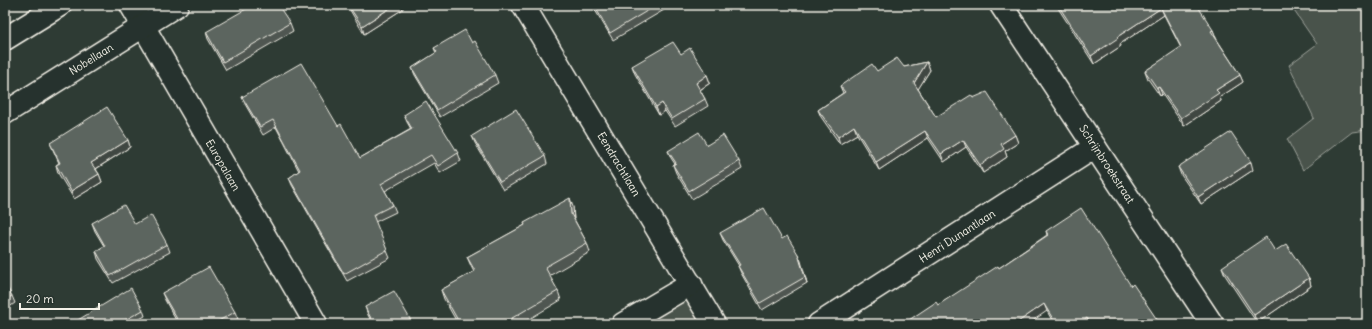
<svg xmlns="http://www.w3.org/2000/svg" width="1372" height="329" font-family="Delius,sans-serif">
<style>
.green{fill:#48524c;stroke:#9ea29a}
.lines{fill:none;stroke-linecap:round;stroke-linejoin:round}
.minor-casing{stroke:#f4f1e8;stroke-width:25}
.minor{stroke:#26332d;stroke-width:22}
.wall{fill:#4f5751;stroke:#f4f1e8}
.shaded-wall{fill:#404742;stroke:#f4f1e8}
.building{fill:#5c655e;stroke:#f4f1e8}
.labels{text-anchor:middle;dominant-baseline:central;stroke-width:3;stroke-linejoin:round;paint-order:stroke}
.street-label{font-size:11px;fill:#f4f1e8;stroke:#26332d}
</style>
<rect width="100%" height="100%" fill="#2e3b34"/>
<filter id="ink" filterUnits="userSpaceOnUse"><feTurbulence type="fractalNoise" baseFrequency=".025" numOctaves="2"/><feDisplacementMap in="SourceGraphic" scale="8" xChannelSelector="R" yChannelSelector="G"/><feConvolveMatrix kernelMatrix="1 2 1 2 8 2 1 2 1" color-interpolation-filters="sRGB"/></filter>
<g filter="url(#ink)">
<g class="green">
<path d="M1290 5H1367V130L1352 132 1303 170 1287 139 1314 118 1289 65 1317 44Z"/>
<path d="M687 300 701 324H646Z"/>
</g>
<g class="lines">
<defs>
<g id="minor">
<path d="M131 5 316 324"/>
<path d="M523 5 714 324"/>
<path d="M1001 5 1212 324"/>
<path d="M5 39 60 5"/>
<path d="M5 113 177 5"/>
<path d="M623 324 691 284"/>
<path d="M819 324 1095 147"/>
</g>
</defs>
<use href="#minor" class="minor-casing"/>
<use href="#minor" class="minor"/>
</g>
<g class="wall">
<path d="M347 5H403L402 6 403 9 364 34Z"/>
<path d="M592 5H662L664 10 613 40Z"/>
<path d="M1056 5H1187L1213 30 1216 38 1240 75 1243 82 1220 97 1221 101 1184 126 1162 94 1160 96 1148 79 1145 71 1181 48 1164 15 1120 44 1121 46 1094 64Z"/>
<path d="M290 23 293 31 226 70 208 39 206 32Z"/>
<path d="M472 43 495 75 498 83 440 117 415 75 412 68 436 53 434 48Z"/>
<path d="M681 54 707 75 710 83 700 90 705 99 708 106 675 126 665 111 659 115 635 74 632 66Z"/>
<path d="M927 62 930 70 918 89 936 117 973 98 1015 135 1018 143 1005 151 1007 157 983 173 966 147 944 162 928 138 879 170 857 134 840 144 821 117 818 110 843 93 840 86 904 67Z"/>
<path d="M242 97 338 126 360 158 411 129 407 122 404 115 458 153 461 161 440 173 434 163 385 191 393 205 396 212 375 222 390 258 347 281 292 185 289 178 299 171 276 127 263 135 245 104Z"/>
<path d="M472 136 545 156 547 164 503 190 475 143Z"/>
<path d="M128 140 130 147 96 169 99 174 102 182 74 199 58 173 56 165 59 163 50 143Z"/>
<path d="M707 145 739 161 742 169 692 199 676 173 673 165 675 164 671 158 668 151Z"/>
<path d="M1178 167 1253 170 1201 204 1181 175Z"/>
<path d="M573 207 574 219 587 243 590 252 549 276 558 291 561 300 521 324H458L444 299 441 290 474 272 471 266 467 257 525 225 524 223Z"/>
<path d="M92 223 135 224 167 244 170 252 113 283 98 259 96 251 104 246 95 231Z"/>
<path d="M1046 231 1131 286 1160 324H1054L1047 311 938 305 999 268 1047 235Z"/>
<path d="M720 233 782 239 798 254 807 283 762 310 741 273 738 266H739L723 240Z"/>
<path d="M1275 251 1309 278 1311 286 1257 323 1225 275 1222 267Z"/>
<path d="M5 284 12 296 15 303 5 310Z"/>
<path d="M162 293 235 312 238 319 229 324H178L165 300Z"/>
<path d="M365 307 410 319 412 324H373L368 315Z"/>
<path d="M143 310 145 316 131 324H80L78 320Z"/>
</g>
<g class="shaded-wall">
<path d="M395 5H403L402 6 403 9 364 34 362 26Z"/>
<path d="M1161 8 1164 15 1120 44 1121 46 1094 64 1091 56 1117 37Z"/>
<path d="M1213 30 1216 38 1214 39 1211 31Z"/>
<path d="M927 62 930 70 917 91 914 83Z"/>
<path d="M707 75 710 83 698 91 696 83Z"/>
<path d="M1240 75 1243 82 1220 97 1221 101 1184 126 1181 118 1216 90Z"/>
<path d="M1159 87 1162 94 1160 96 1157 88Z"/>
<path d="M662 103 665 111 659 115 656 107Z"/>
<path d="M854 126 857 134 840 144 838 137Z"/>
<path d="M925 131 928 138 879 170 876 162Z"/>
<path d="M1015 135 1018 143 1005 151 1007 157 983 173 980 165 1001 144Z"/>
<path d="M128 140 130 147 94 170 91 163Z"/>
<path d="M963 140 966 147 944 162 941 154Z"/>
<path d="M1251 162 1253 170 1201 204 1198 197Z"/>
<path d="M99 174 102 182 74 199 71 191Z"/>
<path d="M570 198 573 207 574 223 571 214Z"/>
<path d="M798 254 801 261 807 283 805 277Z"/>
<path d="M1309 278 1311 286 1257 323 1254 315Z"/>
<path d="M1044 304 1047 311 1028 324H1015Z"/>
<path d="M1087 318 1089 324H1078Z"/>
<path d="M410 319 412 324H407Z"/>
</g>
<g class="building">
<path d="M253 5H278L290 23 223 62 206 32Z"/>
<path d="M348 5H395L362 26Z"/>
<path d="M594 5H657L610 33Z"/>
<path d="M1058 5H1197L1213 30 1211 31 1240 75 1216 90 1219 93 1181 118 1159 87 1157 88 1145 71 1181 47 1161 8 1117 37 1118 38 1091 56Z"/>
<path d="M465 30 472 43 475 41 495 75 437 110 412 68 437 52 434 48Z"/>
<path d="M673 42 681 54 690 48 707 75 696 83 705 99 672 119 662 103 656 107 632 66Z"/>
<path d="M897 58 904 67 927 62 914 83 936 117 971 95 973 98 987 92 1015 135 1001 144 1004 149 980 165 963 140 941 154 925 131 876 162 854 126 838 137 818 110 845 92 840 86 872 64 877 71Z"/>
<path d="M301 63 338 126 341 124 360 158 412 129 404 115 426 101 458 153 438 166 431 155 381 184 393 205 373 215 387 250 344 274 289 178 300 170 273 120 260 127 242 97Z"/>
<path d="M107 107 128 140 91 163 99 174 71 191 56 165 60 163 50 143Z"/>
<path d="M516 109 545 156 500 182 472 136Z"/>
<path d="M699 132 707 145 723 135 739 161 689 191 673 165 676 163 668 151Z"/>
<path d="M1231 132 1251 162 1198 197 1178 167Z"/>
<path d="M570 198 571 214 587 243 545 267 558 291 502 324H460L441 290 475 271 467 257 525 225 524 223Z"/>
<path d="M124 205 135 224 151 215 167 244 110 276 96 251 105 246 92 223Z"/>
<path d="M764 208 782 239 787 236 798 254 805 277 760 303 738 266 740 265 720 233Z"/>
<path d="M1081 208 1131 286 1133 284 1160 324H1091L1087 318 1078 324H1056L1044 304 1015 324H903L936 302 938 305 998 266 999 268 1048 235 1046 231Z"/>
<path d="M1266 237 1275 251 1286 244 1309 278 1254 315 1222 267Z"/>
<path d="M209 267 235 312 213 324H180L162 293Z"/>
<path d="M5 284 12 296 5 300Z"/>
<path d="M131 288 143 310 118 324H80L78 320Z"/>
<path d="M394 291 410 319 407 324H374L365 307Z"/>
<path d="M5 315 10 324H5Z"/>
</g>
</g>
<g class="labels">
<g class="street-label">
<text transform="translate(91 59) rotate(-32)">Nobellaan</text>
<text transform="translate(619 164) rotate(59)">Eendrachtlaan</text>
<text transform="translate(1107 164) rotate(57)">Schrijnbroekstraat</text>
<text transform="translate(223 165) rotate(60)">Europalaan</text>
<text transform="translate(957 236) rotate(-33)">Henri Dunantlaan</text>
</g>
</g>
<rect width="1372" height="329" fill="none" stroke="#26332d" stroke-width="20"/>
<rect x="10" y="10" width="1352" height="309" fill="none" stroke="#f4f1e8" stroke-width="1.5" filter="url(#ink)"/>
<path d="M20 303v6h79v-6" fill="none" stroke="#f4f1e8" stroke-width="2"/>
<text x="26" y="303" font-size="12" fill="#f4f1e8" stroke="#26332d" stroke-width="3" paint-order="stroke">20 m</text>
</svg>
